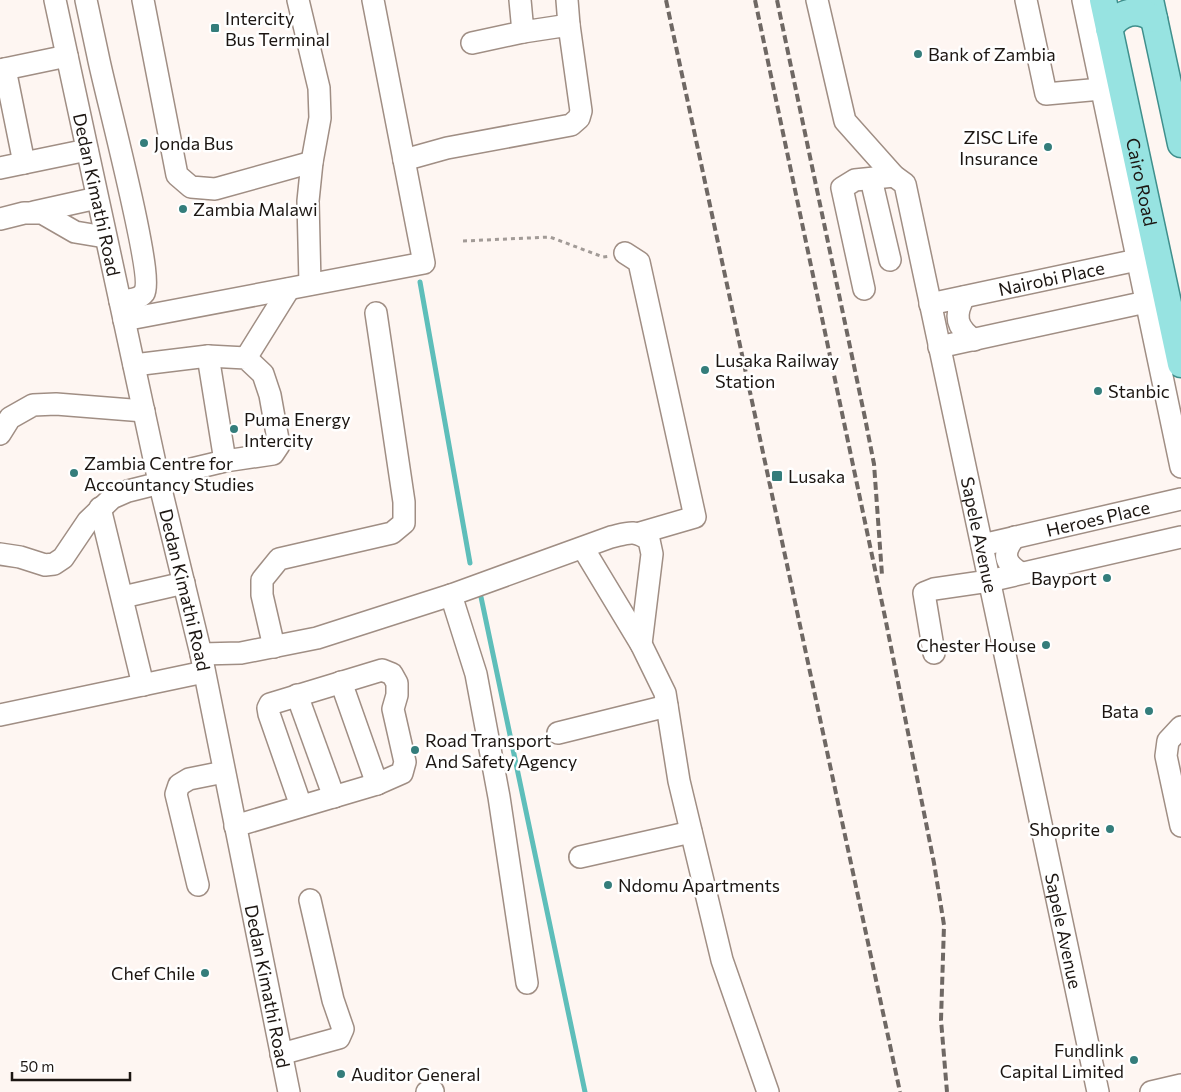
<svg xmlns="http://www.w3.org/2000/svg" width="1181" height="1092" font-family="Commissioner,sans-serif">
<style>
.lines{fill:none;stroke-linecap:round;stroke-linejoin:round}
.stream{stroke:#5ebeba;stroke-width:5}
.minor-casing{stroke:#a08e84;stroke-width:24}
.major-casing{stroke:#3f8f8c;stroke-width:29}
.path{stroke:#a29b97;stroke-width:3;stroke-dasharray:4 4;stroke-linecap:butt}
.minor{stroke:#fff;stroke-width:21}
.major{stroke:#97e3e1;stroke-width:26}
.rail{stroke:#6f6864;stroke-width:4;stroke-dasharray:8 4;stroke-linecap:butt}
.poi-dot{fill:#347d7b;stroke:#fff;stroke-width:2}
.labels{text-anchor:middle;dominant-baseline:central;stroke-width:5;stroke-linejoin:round;paint-order:stroke}
.poi-label{font-size:18px;fill:#1c1612;stroke:#fff;text-anchor:start}
.street-label{font-size:18px;fill:#1c1612;stroke:#fff}
</style>
<rect width="100%" height="100%" fill="#fef6f2"/>
<g class="lines">
<g class="stream">
<path d="M420 282 470 563"/>
<path d="M481 597 585 1092"/>
</g>
<defs>
<g id="minor">
<path id="s1" d="M55 0 158 477 201 654 289 1092"/>
<path d="M86 0C90 19 94 38 98 56 104 88 155 276 144 293 139 300 127 300 120 301"/>
<path d="M143 0 177 175 191 187 215 189 312 162"/>
<path d="M298 0 319 88 320 118 312 162 308 201 310 284"/>
<path d="M567 0 569 25"/>
<path id="s2" d="M817 0 845 121 894 176 905 184 1098 1092"/>
<path d="M1026 0 1046 94 1101 89"/>
<path d="M1083 0 1181 467"/>
<path d="M472 43 523 32"/>
<path d="M5 69 24 163"/>
<path d="M0 70 67 56"/>
<path d="M404 160 447 148 571 125 579 118 581 111 569 25 523 32 520 0"/>
<path d="M0 168 87 150"/>
<path d="M871 179 890 260"/>
<path d="M34 212 97 198"/>
<path d="M0 219 24 213H42L75 232 105 237"/>
<path d="M625 253 639 262 695 517 640 533"/>
<path d="M864 289 842 188 855 180 894 176"/>
<path d="M964 297C954 316 956 327 974 340"/>
<path id="s3" d="M930 304 1137 260"/>
<path d="M124 320 424 263 373 0"/>
<path d="M939 347 1146 302"/>
<path d="M208 356 225 461"/>
<path d="M246 358 289 289"/>
<path d="M134 365 208 356 246 358 263 374 270 395 279 445 273 454 225 461 158 477"/>
<path d="M0 434 10 418 33 405 56 404 144 411"/>
<path d="M100 508 143 685"/>
<path d="M1015 537C1002 553 1004 563 1021 573"/>
<path id="s4" d="M982 545 1181 499"/>
<path d="M583 548 641 644 665 693 679 781 722 960 768 1092"/>
<path d="M0 554 20 557 45 565 54 564 63 558 88 521 112 498 128 491 160 483"/>
<path d="M451 595 476 674 499 797 527 983"/>
<path d="M123 597 184 583"/>
<path d="M274 647 262 595V580L279 559 392 533 404 523V502L376 313"/>
<path d="M934 653 924 593 934 589 989 581 1181 537"/>
<path d="M201 654 241 653 317 638 451 595 611 537C628 533 634 529 649 540L652 554 641 644"/>
<path d="M341 682 377 784"/>
<path d="M297 695 334 797"/>
<path d="M0 715 204 672"/>
<path d="M1181 727 1168 741 1166 756 1181 826"/>
<path d="M558 733 667 706"/>
<path d="M235 826 377 784 402 773 405 762 393 709 397 695V683L392 674 382 670 270 704 268 708 269 714 301 806"/>
<path d="M580 857 691 832"/>
<path d="M198 885 176 794 179 785 189 779 224 772"/>
<path d="M281 1054 339 1038 343 1029 333 1000 310 900"/>
<path d="M427 1092 433 1091"/>
<path d="M1151 1092 1181 1085"/>
</g>
<g id="major">
<path id="s5" d="M1103 0 1181 364"/>
<path d="M1150 0 1181 144"/>
<path d="M1109 29C1120 11 1138 7 1154 19"/>
</g>
</defs>
<use href="#minor" class="minor-casing"/>
<use href="#major" class="major-casing"/>
<path class="path" d="M463 241 550 237 603 257 610 256"/>
<use href="#minor" class="minor"/>
<use href="#major" class="major"/>
<g class="rail">
<path d="M666 0 900 1092"/>
<path d="M755 0 885 617 934 863 944 925 941 1020 947 1092"/>
<path d="M777 0 865 418 874 464 882 575"/>
</g>
</g>
<g class="poi-dot">
<rect x="210" y="23" width="10" height="10" rx="2.5"/>
<circle cx="918" cy="54" r="5"/>
<circle cx="144" cy="143" r="5"/>
<circle cx="1048" cy="147" r="5"/>
<circle cx="183" cy="209" r="5"/>
<circle cx="705" cy="370" r="5"/>
<circle cx="1098" cy="391" r="5"/>
<circle cx="234" cy="429" r="5"/>
<circle cx="74" cy="473" r="5"/>
<rect x="771" y="470" width="12" height="12" rx="2.5"/>
<circle cx="1107" cy="578" r="5"/>
<circle cx="1046" cy="645" r="5"/>
<circle cx="1149" cy="711" r="5"/>
<circle cx="415" cy="750" r="5"/>
<circle cx="1110" cy="829" r="5"/>
<circle cx="608" cy="885" r="5"/>
<circle cx="205" cy="973" r="5"/>
<circle cx="1134" cy="1060" r="5"/>
<circle cx="341" cy="1074" r="5"/>
</g>
<g class="labels">
<g class="poi-label">
<text x="225" y="18">Intercity<tspan x="225" dy="21">Bus Terminal</tspan></text>
<text x="928" y="54">Bank of Zambia</text>
<text x="1038" y="137" text-anchor="end">ZISC Life<tspan x="1038" dy="21">Insurance</tspan></text>
<text x="154" y="143">Jonda Bus</text>
<text x="193" y="209">Zambia Malawi</text>
<text x="715" y="360">Lusaka Railway<tspan x="715" dy="21">Station</tspan></text>
<text x="1108" y="391">Stanbic</text>
<text x="244" y="419">Puma Energy<tspan x="244" dy="21">Intercity</tspan></text>
<text x="84" y="463">Zambia Centre for<tspan x="84" dy="21">Accountancy Studies</tspan></text>
<text x="788" y="476">Lusaka</text>
<text x="1097" y="578" text-anchor="end">Bayport</text>
<text x="1036" y="645" text-anchor="end">Chester House</text>
<text x="1139" y="711" text-anchor="end">Bata</text>
<text x="425" y="740">Road Transport<tspan x="425" dy="21">And Safety Agency</tspan></text>
<text x="1100" y="829" text-anchor="end">Shoprite</text>
<text x="618" y="885">Ndomu Apartments</text>
<text x="195" y="973" text-anchor="end">Chef Chile</text>
<text x="1124" y="1050" text-anchor="end">Fundlink<tspan x="1124" dy="21">Capital Limited</tspan></text>
<text x="351" y="1074">Auditor General</text>
</g>
<g class="street-label">
<text stroke="none"><textPath href="#s5" startOffset="186">Cairo Road</textPath></text>
<text stroke="none"><textPath href="#s1" startOffset="199">Dedan Kimathi Road</textPath></text>
<text stroke="none"><textPath href="#s3" startOffset="124">Nairobi Place</textPath></text>
<text stroke="none"><textPath href="#s4" startOffset="119">Heroes Place</textPath></text>
<text stroke="none"><textPath href="#s2" startOffset="570">Sapele Avenue</textPath></text>
<text stroke="none"><textPath href="#s1" startOffset="604">Dedan Kimathi Road</textPath></text>
<text stroke="none"><textPath href="#s2" startOffset="975">Sapele Avenue</textPath></text>
<text stroke="none"><textPath href="#s1" startOffset="1009">Dedan Kimathi Road</textPath></text>
</g>
</g>
<path d="M12 1072v8h118v-8" fill="none" stroke="#1c1612" stroke-width="2.5"/>
<text x="20" y="1072" font-size="15" fill="#1c1612" stroke="#ffffff" stroke-width="4" paint-order="stroke">50 m</text>
</svg>
